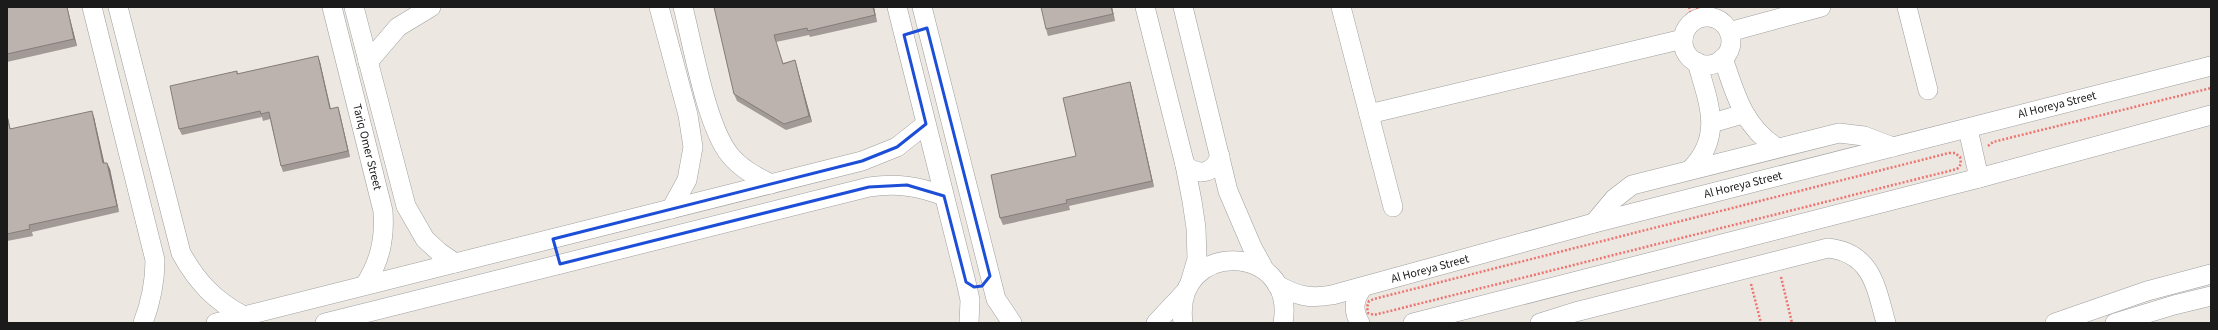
<svg xmlns="http://www.w3.org/2000/svg" width="2218" height="330" font-family="'Source Sans 3',sans-serif">
<style>
.lines{fill:none;stroke-linecap:round;stroke-linejoin:round}
.minor-casing{stroke:#9f9f9f;stroke-width:20}
.path{stroke:#ed7471;stroke-width:2.5;stroke-dasharray:2 2;stroke-linecap:butt}
.minor{stroke:#fff;stroke-width:19}
.wall{fill:#a29a96}
.shaded-wall{fill:#847d7a}
.building{fill:#bcb3ae;stroke:#847d7a}
.marked{fill:none;stroke:#1d4ed8;stroke-width:3;stroke-linejoin:round}
.labels{text-anchor:middle;dominant-baseline:central;stroke-width:3;stroke-linejoin:round;paint-order:stroke}
.street-label{font-size:12px;fill:#1b1b1b;stroke:#fff}
</style>
<rect width="100%" height="100%" fill="#ece7e1"/>
<g class="lines">
<defs>
<g id="minor">
<path d="M92 7 155 260C155 283 151 302 143 323"/>
<path d="M118 7 181 253C197 282 215 301 244 316"/>
<path d="M332 7 383 211C385 239 380 261 365 285"/>
<path d="M354 7 406 206 425 239 439 252 455 263"/>
<path d="M659 7 688 115 693 147 687 180 671 209"/>
<path d="M683 7C693 46 706 124 729 154 740 168 755 176 771 184"/>
<path d="M897 7 966 282 970 300 969 323"/>
<path d="M922 7 996 299 1012 323"/>
<path d="M1145 7 1185 165 1192 201 1196 228 1197 259 1190 283"/>
<path d="M1183 7 1228 191 1252 247 1264 269"/>
<path d="M1341 7 1393 207"/>
<path d="M1907 7 1928 90"/>
<circle cx="1707" cy="41" r="24"/>
<path d="M1729 32 1821 7"/>
<path d="M1723 58C1735 93 1743 126 1776 147"/>
<path d="M368 62 398 27 431 7"/>
<path d="M1369 114 1683 39"/>
<path d="M1712 123 1743 114"/>
<path d="M1968 129 1979 178"/>
<path d="M1185 165C1199 177 1214 173 1220 156"/>
<path d="M1691 169C1724 135 1708 102 1697 62"/>
<path d="M1594 223 1614 199 1632 185 1839 133 1864 136 1893 147"/>
<path d="M1277 285C1298 296 1309 299 1332 295L1594 223 2211 66"/>
<path d="M216 323 862 161 897 147 926 124"/>
<path d="M325 323 869 187C896 183 918 186 944 196"/>
<path d="M1156 323 1185 292"/>
<path d="M1183 323C1172 238 1297 242 1283 323"/>
<path d="M1360 323C1352 310 1354 299 1363 287"/>
<path d="M1413 323 1979 178 2211 115"/>
<path d="M1540 323 1575 312 1828 248C1872 253 1876 287 1886 323"/>
<path d="M2055 323 2147 291 2211 274"/>
<path d="M2115 323 2174 305 2211 296"/>
</g>
</defs>
<use href="#minor" class="minor-casing"/>
<g class="path">
<path d="M1689 7 1693 21"/>
<path d="M1697 7 1699 18"/>
<path d="M1988 146 1993 142 2211 88"/>
<path d="M1949 153H1955L1960 157 1961 164 1957 169 1374 315 1368 313 1367 307 1369 301 1374 299Z"/>
<path d="M1781 277 1792 323"/>
<path d="M1751 284 1761 323"/>
</g>
<use href="#minor" class="minor"/>
</g>
<g class="wall">
<path d="M7 7H67L77 46 7 62Z"/>
<path d="M714 7H874L877 22 810 37 809 35 776 42 783 63 795 60 797 67 812 122 786 130 737 101 734 94Z"/>
<path d="M1112 7 1115 21 1048 36 1046 29Z"/>
<path d="M318 56 320 62 331 109 338 107 340 114 350 157 283 172 281 166 270 119 263 121 262 117 182 135 179 129 237 71 238 74Z"/>
<path d="M1130 82 1132 89 1154 187 1069 206 1070 210 1003 225 1000 218 1076 156Z"/>
<path d="M7 113 10 129 94 117 104 163H107L110 169 119 212 32 232 33 236 7 241Z"/>
</g>
<g class="shaded-wall">
<path d="M67 7 77 46 74 39Z"/>
<path d="M873 7H874L877 22 875 15Z"/>
<path d="M1111 7H1112L1115 21Z"/>
<path d="M318 56 320 62 332 116 330 109Z"/>
<path d="M795 60 797 67 812 122 809 116Z"/>
<path d="M1130 82 1132 89 1154 187 1152 181Z"/>
<path d="M338 107 340 114 350 157 348 151Z"/>
<path d="M92 111 94 117 106 170 103 163Z"/>
<path d="M7 113 12 136 10 129 7 117Z"/>
<path d="M107 163 110 169 119 212 117 206Z"/>
</g>
<g class="building">
<path d="M7 7H67L74 39 7 54Z"/>
<path d="M714 7H873L875 15 808 31 807 28 774 35 783 64 795 60 809 116 784 124 734 94Z"/>
<path d="M1041 7H1111L1113 14 1046 29Z"/>
<path d="M318 56 330 109 338 107 348 151 281 166 269 112 261 114 260 111 179 129 170 86 237 71V74Z"/>
<path d="M1130 82 1152 181 1066 200 1067 203 1000 218 991 175 1076 156 1063 98Z"/>
<path d="M92 111 103 163H107L117 206 29 225 30 229 7 234V117L10 129Z"/>
</g>
<path class="marked" d="M927 28 990 276 982 286 974 287 966 282 944 196 907 185 869 187 560 264 553 239 862 161 897 147 926 124 904 35Z"/>
<g class="labels">
<g class="street-label">
<text transform="translate(2057 105) rotate(-14)">Al Horeya Street</text>
<text transform="translate(367 147) rotate(76)">Tariq Omer Street</text>
<text transform="translate(1743 185) rotate(-14)">Al Horeya Street</text>
<text transform="translate(1430 269) rotate(-15)">Al Horeya Street</text>
</g>
</g>
<rect width="2218" height="330" fill="none" stroke="#1b1b1b" stroke-width="16"/>
</svg>
